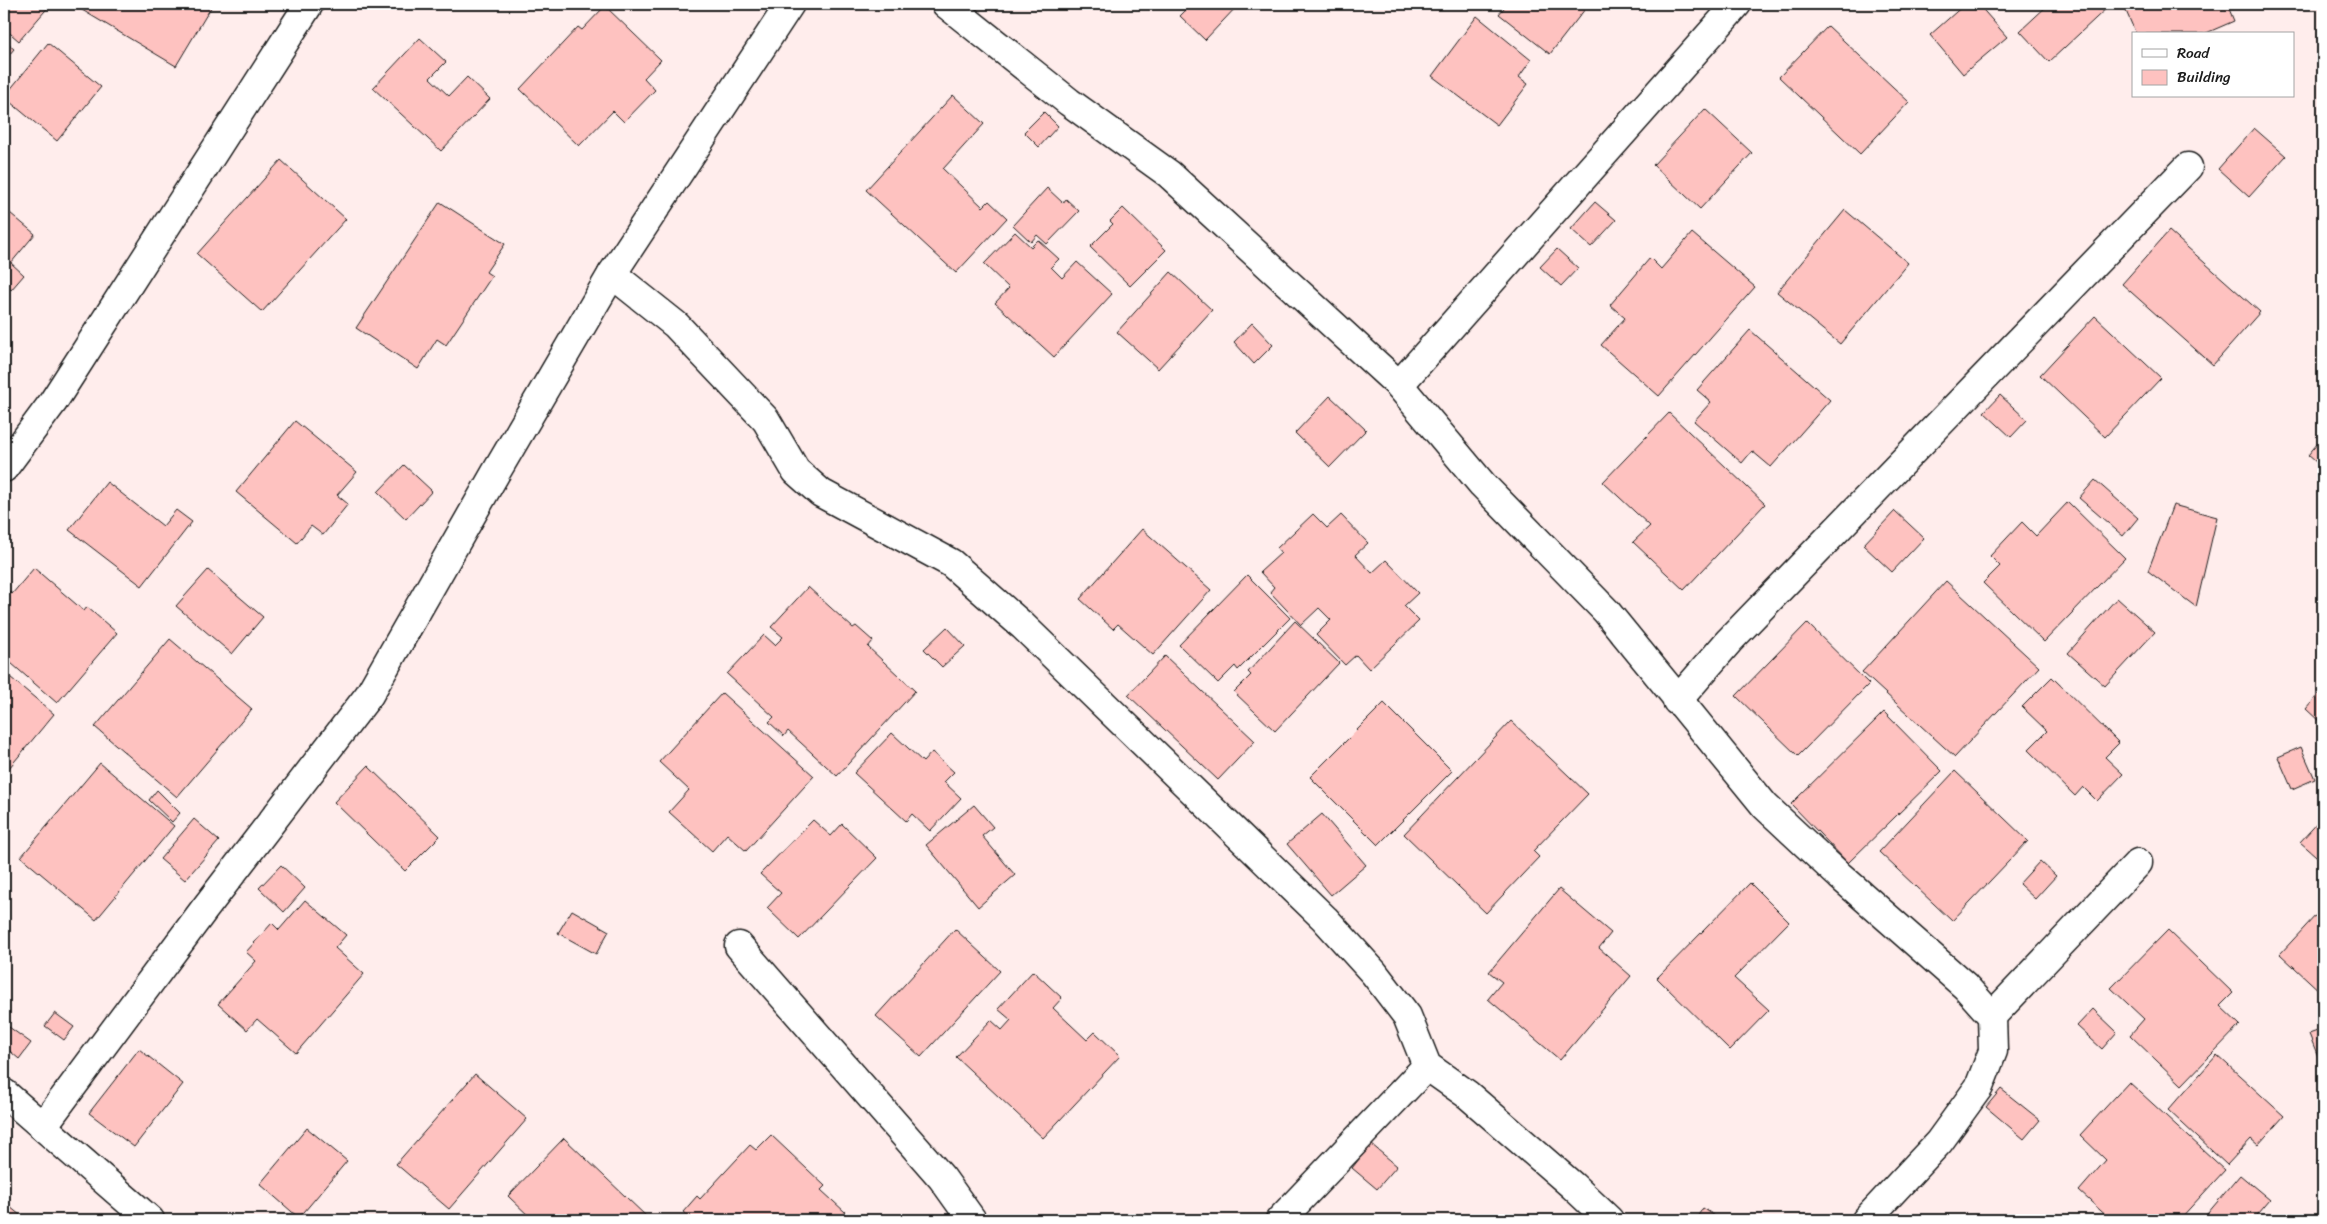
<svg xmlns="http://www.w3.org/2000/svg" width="2327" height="1224" font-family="Sriracha,sans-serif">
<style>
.building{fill:#fec2c0;stroke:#1c1c1c}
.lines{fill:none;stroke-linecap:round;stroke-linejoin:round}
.minor-casing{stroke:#1c1c1c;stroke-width:31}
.minor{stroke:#fff;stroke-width:28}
</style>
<rect width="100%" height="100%" fill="#ffedec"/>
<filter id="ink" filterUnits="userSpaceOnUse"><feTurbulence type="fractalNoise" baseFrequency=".02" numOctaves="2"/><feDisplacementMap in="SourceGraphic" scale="10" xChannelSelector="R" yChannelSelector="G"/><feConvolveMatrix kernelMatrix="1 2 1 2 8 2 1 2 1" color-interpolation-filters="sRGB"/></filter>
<g filter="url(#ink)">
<g class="building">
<path d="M4 4H51L19 41 4 28Z"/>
<path d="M72 4H213L176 66Z"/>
<path d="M1192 4H1239L1205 40 1180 16Z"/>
<path d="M1507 4H1589L1550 54 1499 14Z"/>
<path d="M1965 4H1978L2007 37 1963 74 1930 35Z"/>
<path d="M2049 4H2111L2049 62 2020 31Z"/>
<path d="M2123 4H2227L2234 21 2204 34H2136Z"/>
<path d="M605 6 661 60 644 78 655 90 624 122 613 111 579 146 520 89 578 27 582 30Z"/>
<path d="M1477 16 1531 60 1519 77 1528 84 1497 125 1432 76Z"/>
<path d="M1828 26 1909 102 1860 154 1779 77Z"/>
<path d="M420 38 446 62 430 78 449 96 467 77 490 99 441 151 373 88Z"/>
<path d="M4 41 14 49 4 61Z"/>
<path d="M48 43 101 87 57 141 4 97Z"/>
<path d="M953 95 984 124 943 169 983 207 989 201 1007 218 956 273 866 190Z"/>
<path d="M1705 109 1752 153 1700 209 1653 165Z"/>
<path d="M1044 112 1058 126 1039 147 1024 132Z"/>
<path d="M2254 128 2286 156 2249 197 2218 169Z"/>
<path d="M281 160 346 219 262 312 197 254Z"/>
<path d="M1047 188 1063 203 1066 199 1079 211 1047 244 1037 235 1031 242 1013 225Z"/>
<path d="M440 202 505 244 486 272 492 276 446 345 437 339 418 369 356 328Z"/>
<path d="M1595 202 1616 220 1591 247 1571 229Z"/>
<path d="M4 208 35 234 11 263 24 275 11 290 4 284Z"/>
<path d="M1123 208 1166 250 1130 286 1090 247 1113 224 1110 221Z"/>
<path d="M1845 210 1908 263 1840 344 1777 292Z"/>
<path d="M2169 231 2260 312 2213 365 2122 284Z"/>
<path d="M1015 232 1031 247 1038 240 1059 259 1051 267 1062 278 1077 262 1112 294 1054 357 995 303 1009 288 984 264Z"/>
<path d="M1692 233 1755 287 1659 396 1601 345 1625 318 1610 305 1650 258 1661 269Z"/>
<path d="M1557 249 1578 268 1561 286 1540 267Z"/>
<path d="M1171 272 1212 310 1158 369 1117 332Z"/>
<path d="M2095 316 2161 378 2105 437 2040 375Z"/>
<path d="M1252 323 1273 345 1254 364 1234 342Z"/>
<path d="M1750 330 1830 400 1771 467 1752 451 1742 463 1694 421 1711 402 1697 390Z"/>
<path d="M2000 395 2027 420 2011 437 1984 412Z"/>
<path d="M1330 396 1366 430 1330 467 1295 433Z"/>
<path d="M1669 413 1765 504 1684 590 1633 542 1650 526 1603 482Z"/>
<path d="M295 421 357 472 337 495 348 504 323 535 311 526 297 543 236 492Z"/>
<path d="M2323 437V468L2308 455Z"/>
<path d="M404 465 432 491 406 519 378 492Z"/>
<path d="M2095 480 2138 518 2123 536 2079 498Z"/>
<path d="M107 482 163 526 176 510 192 522 142 586 69 530Z"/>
<path d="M2068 502 2125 558 2044 642 1983 583 2000 566 1990 556 2022 522 2036 536Z"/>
<path d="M2173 505 2217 517 2196 607 2148 571Z"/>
<path d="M1895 511 1924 538 1892 572 1863 545Z"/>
<path d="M1313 514 1327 528 1341 515 1368 543 1355 555 1372 573 1386 560 1418 593 1404 606 1419 621 1369 669 1356 655 1345 665 1316 635 1331 620 1319 608 1301 625 1270 592 1274 587 1260 572 1281 553 1277 548Z"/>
<path d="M1142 529 1211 590 1153 655 1118 624 1113 629 1080 599Z"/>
<path d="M34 568 84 611 87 607 117 633 57 703 4 657V589L5 588 12 594Z"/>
<path d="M208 570 263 617 232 654 176 606Z"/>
<path d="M1247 575 1290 618 1238 670 1235 666 1218 683 1179 645Z"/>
<path d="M1946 581 2039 667 1955 757 1862 672Z"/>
<path d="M808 587 853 628 856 626 873 641 868 647 915 691 837 776 788 731 784 736 769 722 774 717 727 674 764 635 775 645 783 637 771 627Z"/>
<path d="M2117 598 2155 632 2105 686 2068 653Z"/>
<path d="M1295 621 1339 663 1275 731 1234 692 1251 675 1248 672Z"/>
<path d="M1807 623 1869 684 1798 756 1736 696Z"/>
<path d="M947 627 965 646 942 667 924 649Z"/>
<path d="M170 639 252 709 177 797 95 727Z"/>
<path d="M1165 656 1255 741 1218 780 1128 695Z"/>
<path d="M4 672 54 714 4 774Z"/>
<path d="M2052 677 2119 743 2105 757 2123 774 2097 801 2083 787 2075 796 2028 750 2047 731 2022 707Z"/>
<path d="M2323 689V717L2320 722 2306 709Z"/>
<path d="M722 693 814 776 746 851 727 834 712 851 669 812 689 790 659 762Z"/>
<path d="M1384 703 1452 771 1378 845 1310 777Z"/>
<path d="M1884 712 1942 771 1848 863 1791 804Z"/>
<path d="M1511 721 1588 794 1533 851 1539 857 1486 913 1404 834Z"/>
<path d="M892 733 923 762 932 752 954 772 944 782 961 798 930 831 912 814 906 821 854 773Z"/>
<path d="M2301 747 2315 779 2292 789 2278 757Z"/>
<path d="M100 763 174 826 96 920 21 857Z"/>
<path d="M368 766 440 836 405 871 334 802Z"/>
<path d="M1955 771 2028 841 1952 921 1879 852Z"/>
<path d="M157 790 180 813 172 822 149 800Z"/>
<path d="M974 805 993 827 982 836 1015 875 978 907 926 845Z"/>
<path d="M1322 814 1366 865 1331 895 1287 844Z"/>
<path d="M2323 817V862L2300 842Z"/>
<path d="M194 819 219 841 185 880 160 859Z"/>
<path d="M813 820 831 836 842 824 877 858 799 939 767 908 781 893 760 874Z"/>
<path d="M2040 861 2056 876 2035 899 2019 884Z"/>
<path d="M281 865 305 888 284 912 259 888Z"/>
<path d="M1750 883 1789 922 1734 978 1769 1010 1730 1050 1657 978Z"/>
<path d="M1559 889 1611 933 1599 948 1631 976 1560 1060 1488 999 1502 982 1489 972Z"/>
<path d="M305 900 346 935 335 948 364 974 296 1053 257 1019 247 1030 218 1004 256 961 246 952 272 923 279 930Z"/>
<path d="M572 910 609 931 596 954 558 933Z"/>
<path d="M2317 914 2323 920V994L2280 954Z"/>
<path d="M955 929 1000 971 921 1057 876 1016Z"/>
<path d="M2168 930 2233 993 2220 1006 2240 1025 2182 1085 2130 1035 2144 1019 2111 988Z"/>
<path d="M1033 971 1062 998 1053 1008 1087 1040 1095 1032 1120 1056 1043 1138 956 1057 991 1020 1002 1030 1011 1020 998 1009Z"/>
<path d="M2093 1009 2117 1032 2102 1049 2077 1026Z"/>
<path d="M55 1013 74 1027 64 1040 45 1026Z"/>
<path d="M9 1027 31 1043 19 1059 4 1046V1033Z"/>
<path d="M2323 1029V1069L2309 1034Z"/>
<path d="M139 1049 183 1084 134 1147 89 1113Z"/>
<path d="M2217 1055 2284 1116 2258 1145 2251 1139 2227 1165 2168 1110Z"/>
<path d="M475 1074 527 1119 449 1209 396 1164Z"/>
<path d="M2129 1082 2225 1170 2179 1220H2111L2079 1191 2106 1160 2080 1135Z"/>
<path d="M2001 1089 2040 1120 2024 1139 1986 1107Z"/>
<path d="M307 1128 347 1161 299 1218 260 1184Z"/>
<path d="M771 1135 825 1186 821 1190 845 1212 837 1220H692L683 1212 697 1196 700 1199 750 1145 756 1150Z"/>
<path d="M564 1138 647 1217 643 1220H533L508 1196Z"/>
<path d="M1371 1144 1397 1166 1377 1189 1352 1168Z"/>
<path d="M2240 1175 2270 1200 2253 1220H2202Z"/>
<path d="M4 1202 26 1220H4Z"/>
<path d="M1703 1208 1721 1220H1695Z"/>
</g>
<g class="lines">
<defs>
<g id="minor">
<path d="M946 4 1069 102 1169 174 1399 385 1482 484 1606 611 1765 806 1840 876 1965 986 1992 1016 1993 1051 1979 1087 1939 1142 1866 1220"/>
<path d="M612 274 676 325 766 420 796 471 821 493 951 563 1023 626 1325 919 1374 973 1407 1016 1427 1066 1468 1095 1573 1186 1609 1220"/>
<path d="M1399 385 1737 4"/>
<path d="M4 468 53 402 309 4"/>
<path d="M1677 701 1729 641 2188 167"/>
<path d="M739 946 942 1178 972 1220"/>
<path d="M1992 1016 2138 863"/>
<path d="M4 1093 150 1220"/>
<path d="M43 1126 203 911 369 695 495 474 612 274 790 4"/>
<path d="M1280 1220 1427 1066"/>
</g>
</defs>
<use href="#minor" class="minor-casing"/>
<use href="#minor" class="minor"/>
</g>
</g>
<rect width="2327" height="1224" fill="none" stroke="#fff" stroke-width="20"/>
<rect x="10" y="10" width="2307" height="1204" fill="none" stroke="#1c1c1c" stroke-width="2" filter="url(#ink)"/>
<rect x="2132" y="32" width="162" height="65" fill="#ffffff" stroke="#a4a4a4"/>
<rect x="2142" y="49" width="25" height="8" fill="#ffffff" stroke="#a4a4a4"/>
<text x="2177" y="58" font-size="15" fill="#1c1c1c">Road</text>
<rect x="2142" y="70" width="25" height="15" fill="#fec2c0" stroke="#a4a4a4"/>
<text x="2177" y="82" font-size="15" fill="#1c1c1c">Building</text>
</svg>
